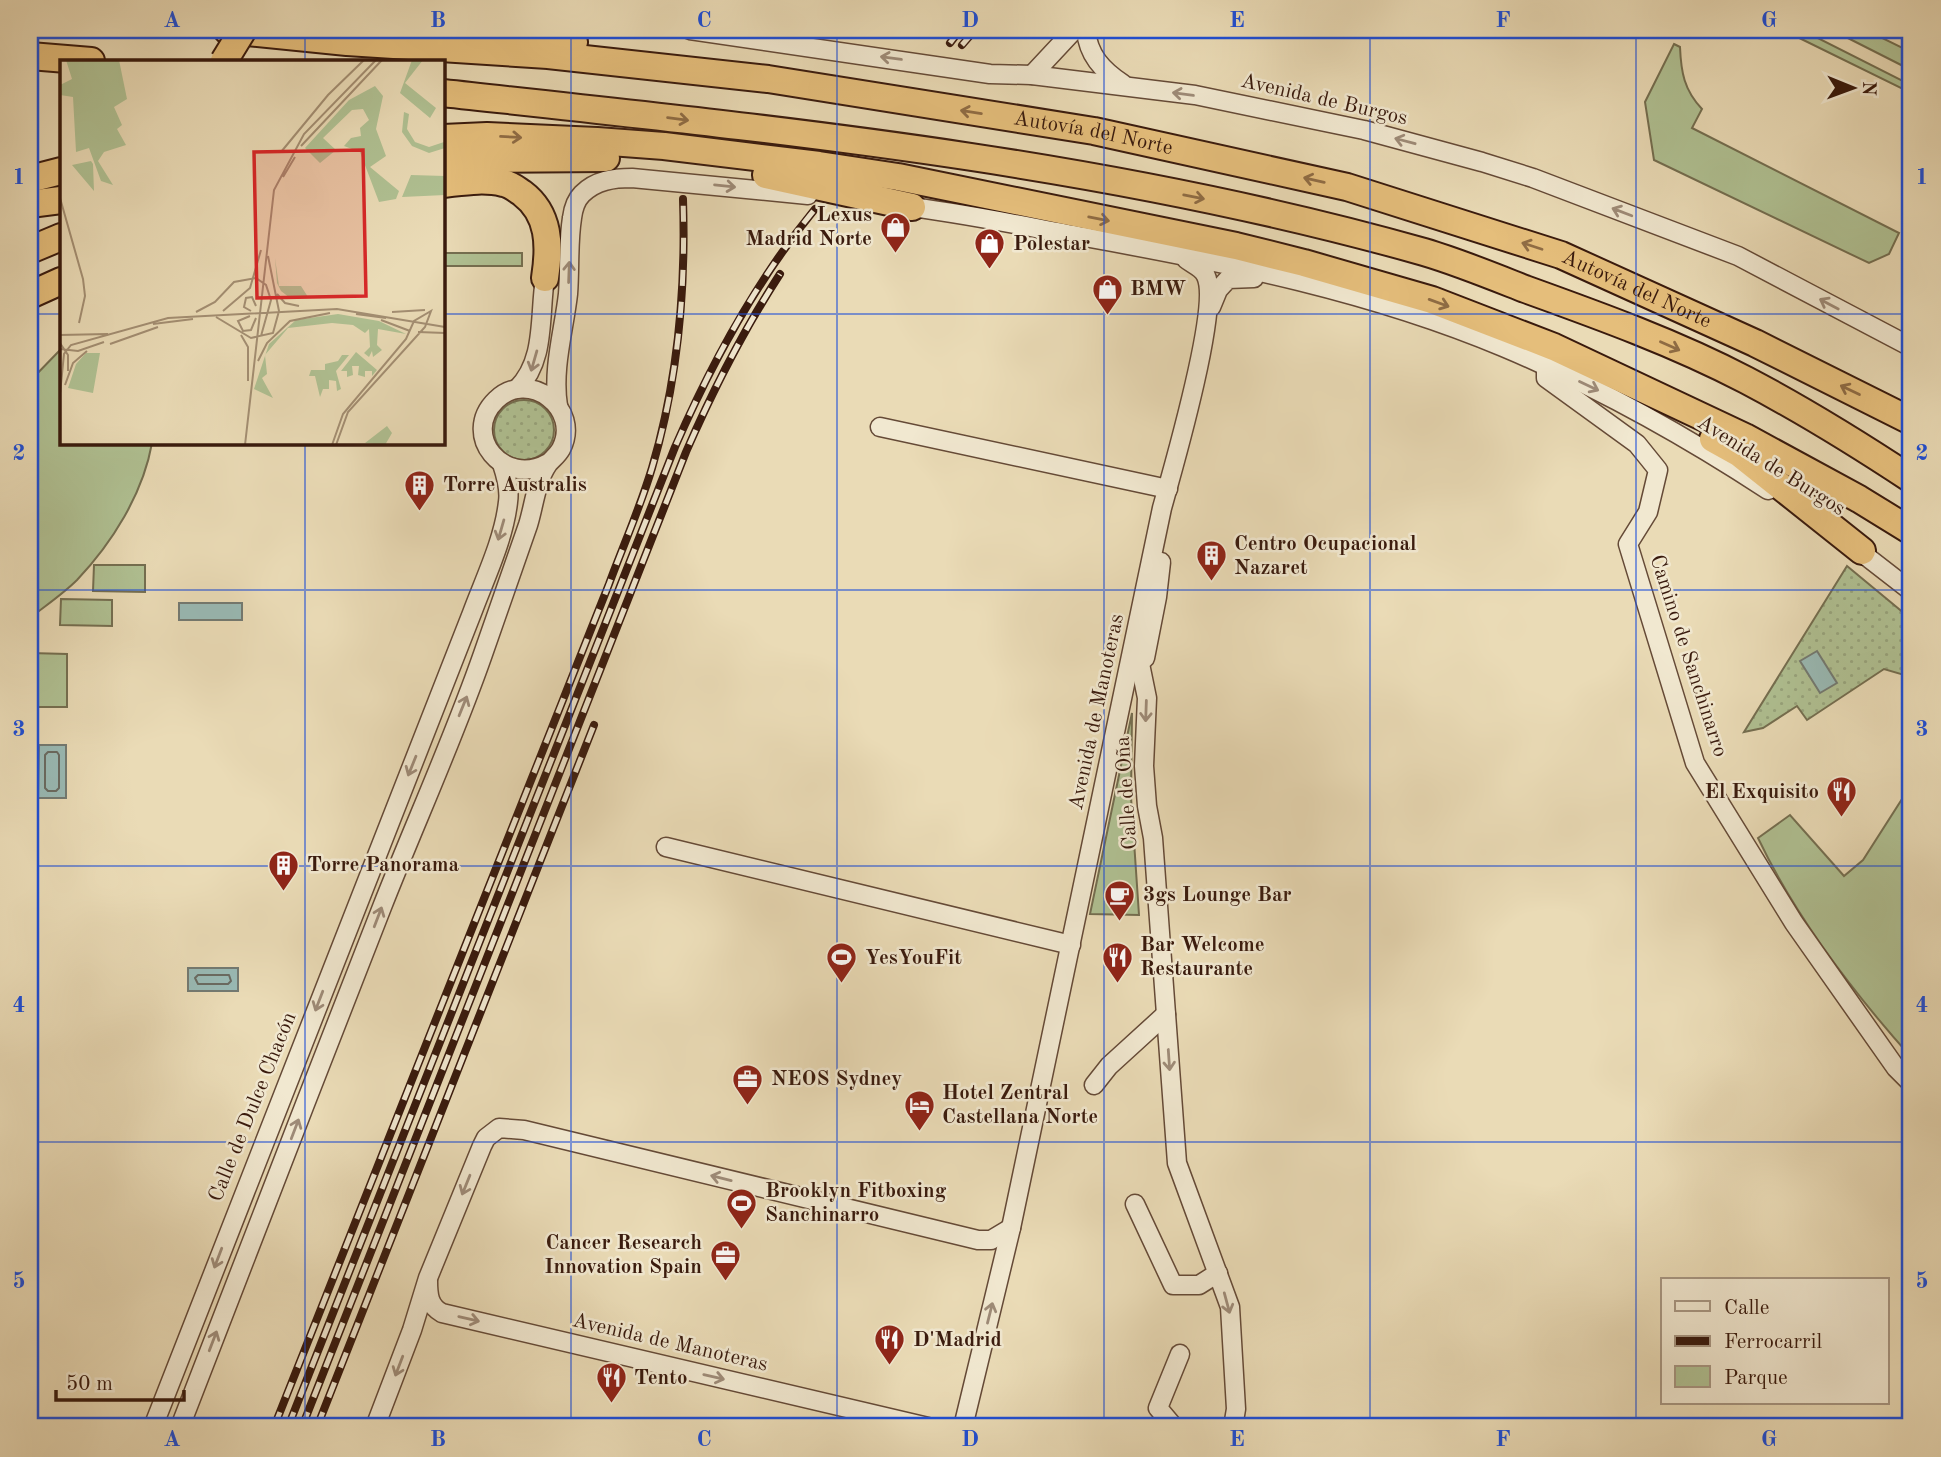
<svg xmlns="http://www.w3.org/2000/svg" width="1941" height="1457" font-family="'Old Standard TT',serif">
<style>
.grass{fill:url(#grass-dots);stroke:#746e50;stroke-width:2}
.park{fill:#b0c193;stroke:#746e50;stroke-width:2}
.water{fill:#99bab5;stroke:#737a72;stroke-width:2}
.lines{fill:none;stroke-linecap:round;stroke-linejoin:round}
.shore{stroke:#696a61;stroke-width:2}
.minor-casing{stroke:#654a37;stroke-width:21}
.highway-casing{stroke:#391a0d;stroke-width:30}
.minor{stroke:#f1e8d0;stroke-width:18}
.highway{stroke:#e5be7b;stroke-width:26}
.rail-casing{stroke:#391a0d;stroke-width:8}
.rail{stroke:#f1e8d0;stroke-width:5;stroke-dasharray:16;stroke-linecap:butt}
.highway-bridge-casing{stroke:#391a0d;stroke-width:30;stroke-linecap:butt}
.highway-bridge{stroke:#e5be7b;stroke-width:26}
.oneway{stroke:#9e8b78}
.oneway2{stroke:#8f6c44}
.grid{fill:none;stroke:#1d4ed8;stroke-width:2;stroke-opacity:0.55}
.labels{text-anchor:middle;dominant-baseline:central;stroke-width:5;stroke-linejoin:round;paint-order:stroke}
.street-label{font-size:21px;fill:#391a0d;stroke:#f1e8d0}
.poi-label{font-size:21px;font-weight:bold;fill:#391a0d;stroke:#f1e8d0;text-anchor:start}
.inset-road{fill:none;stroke:#a38e72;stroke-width:2}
.view{fill:#d62828;fill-opacity:0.15;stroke:#d62828;stroke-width:3.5}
.inset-edge{fill:none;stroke:#391a0d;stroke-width:3.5}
.neatline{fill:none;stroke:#1d4ed8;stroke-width:2.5}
.grid-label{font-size:23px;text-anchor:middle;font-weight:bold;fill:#1d4ed8}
</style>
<defs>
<pattern id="grass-dots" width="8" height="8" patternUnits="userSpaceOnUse" patternTransform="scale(1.75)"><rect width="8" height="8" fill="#b0c193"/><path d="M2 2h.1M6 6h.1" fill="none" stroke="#98a57e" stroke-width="1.8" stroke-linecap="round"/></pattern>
</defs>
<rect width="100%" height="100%" fill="#eadbb6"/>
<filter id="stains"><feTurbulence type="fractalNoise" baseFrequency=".00286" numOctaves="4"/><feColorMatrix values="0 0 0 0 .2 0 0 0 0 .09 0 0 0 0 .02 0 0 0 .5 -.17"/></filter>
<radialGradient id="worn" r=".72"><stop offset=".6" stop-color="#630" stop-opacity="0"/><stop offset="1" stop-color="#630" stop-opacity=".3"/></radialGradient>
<g class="grass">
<circle cx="524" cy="430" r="30"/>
<path d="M1847 566 1911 619V677L1884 669 1807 720 1797 706 1763 728 1744 732Z"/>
</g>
<g class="park">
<path d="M1783 30H1802L1911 85V93Z"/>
<path d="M1832 30H1866L1911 52V70Z"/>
<path d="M1674 44 1680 47C1681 72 1684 90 1702 109L1692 128 1899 233 1889 254 1869 263 1654 160 1645 102Z"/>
<rect x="443" y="253" width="79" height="13"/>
<path d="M61 349V443H152C143 494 112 543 77 580 63 594 45 606 30 618V381Z"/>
<path d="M94 565H145V592L93 591Z"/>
<path d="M61 599 112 600V626L60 625Z"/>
<path d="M30 653 67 654V707H30Z"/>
<path d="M1132 713 1131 797 1139 915 1090 914Z"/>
<path d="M1911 785V1057C1852 991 1796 918 1758 838L1790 815 1844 876 1863 860Z"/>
</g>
<g class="water">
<rect x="179" y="603" width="63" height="17"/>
<path d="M1817 651 1837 683 1820 693 1800 661Z"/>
<path d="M39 745H66V798H38Z"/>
<rect x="188" y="968" width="50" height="23"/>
</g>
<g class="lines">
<g class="shore">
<path d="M48 752H57L59 755V788L56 791H48L45 788V755Z"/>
<path d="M198 975H229L231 981 228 984H198L195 978Z"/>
</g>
<defs>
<g id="minor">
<path d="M690 30 990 74 1032 75 1195 95 1364 130 1482 162 1533 178 1738 256 1911 347"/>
<path d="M1086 30C1088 55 1102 70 1123 84"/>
<path d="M1032 75 1074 30"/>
<path d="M902 206C965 213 1028 227 1090 238 1229 263 1372 292 1503 347 1596 386 1684 435 1768 490"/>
<path d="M1211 307 1218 290 1228 279 1254 278"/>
<path d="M1546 367V378L1637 444 1658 470 1648 512 1628 544 1695 763 1794 923 1896 1068 1911 1083"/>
<path d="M517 389C546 360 539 317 545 278"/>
<path d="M558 406C552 369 564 330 568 294 570 269 568 243 572 218 573 210 576 200 582 194 596 180 614 178 632 178L808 195"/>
<path d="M880 427 1168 489"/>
<path d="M1853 546 1911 591"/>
<path d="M1140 644 1138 654 1147 698 1144 766 1147 806 1153 838 1177 1163 1230 1307 1236 1409 1233 1427"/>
<path d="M1145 658 1157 597 1161 562"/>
<path d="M666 847 1071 945"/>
<path d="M1094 1085 1109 1066 1166 1014"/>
<path d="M1135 1204 1173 1285H1199L1218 1273"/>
<path d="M428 1281C428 1295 429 1306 442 1313L928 1427"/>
<path d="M153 1427 472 613C485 578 504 539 508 502 510 489 506 476 502 464"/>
<path d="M180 1427C247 1254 314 1080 382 907 415 823 453 740 483 654 498 611 513 568 528 525 534 506 536 481 548 464 552 459 557 456 561 449 582 409 529 368 496 400 460 435 504 488 548 463"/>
<path d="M375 1427 412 1330 428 1278 482 1146 486 1138 499 1128 524 1130 978 1240H991L1011 1228"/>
<path d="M963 1427 1011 1228 1162 508C1173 469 1220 306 1206 276 1203 268 1192 264 1186 259"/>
<path d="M1174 1427 1158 1408 1180 1354"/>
</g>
<g id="highway">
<path id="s1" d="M227 30 347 42 548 55 768 79 1094 131 1347 187 1561 255 1755 343 1911 421"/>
<path d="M509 30 574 42"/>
<path d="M30 56 91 61"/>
<path d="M443 93C772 129 1104 161 1424 252 1458 262 1492 276 1525 289 1600 316 1675 343 1746 380 1803 410 1858 444 1911 479"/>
<path d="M443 138 487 136 597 141 664 146 819 165 898 177 1236 246 1304 263 1432 300 1554 347 1745 437 1859 499 1911 531"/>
<path d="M443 161 471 159 606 158"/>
<path d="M766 175 912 207"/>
<path d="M30 179 61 171"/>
<path d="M443 184C462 182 484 178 503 183 510 184 516 189 522 193 550 214 550 246 545 278"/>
<path d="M30 204 61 200"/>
<path d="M30 250 61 237"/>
<path d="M30 295 61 281"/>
<path d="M1713 439 1740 454 1862 551"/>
</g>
</defs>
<use href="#minor" class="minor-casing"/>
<use href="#highway" class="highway-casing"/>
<use href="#minor" class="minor"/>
<use href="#highway" class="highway"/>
<defs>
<g id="rail">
<path d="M950 43 960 30"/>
<path d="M962 45 975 30"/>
<path d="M274 1427 609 584C623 546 640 508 652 468 678 380 686 290 683 199"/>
<path d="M288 1427 675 447C712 362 756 281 815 209"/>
<path d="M302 1427 686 452C713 390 743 331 780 274"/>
<path d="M317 1427 594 725"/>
</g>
</defs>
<use href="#rail" class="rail-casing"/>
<use href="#rail" class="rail"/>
<defs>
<path id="highway-bridge" d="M224 61 243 30"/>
</defs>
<use href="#highway-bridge" class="highway-bridge-casing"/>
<use href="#highway-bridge" class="highway-bridge"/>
</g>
<defs><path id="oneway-shaft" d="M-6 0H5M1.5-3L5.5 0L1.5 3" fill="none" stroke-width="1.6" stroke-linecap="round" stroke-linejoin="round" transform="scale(1.75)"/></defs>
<g class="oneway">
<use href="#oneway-shaft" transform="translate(891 58) rotate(-172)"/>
<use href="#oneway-shaft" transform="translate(1183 94) rotate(-172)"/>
<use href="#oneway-shaft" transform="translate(1405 141) rotate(-165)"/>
<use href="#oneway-shaft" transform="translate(725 186) rotate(6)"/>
<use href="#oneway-shaft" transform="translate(1622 212) rotate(-159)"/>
<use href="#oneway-shaft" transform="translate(569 272) rotate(-88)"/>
<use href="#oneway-shaft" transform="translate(1829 304) rotate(-152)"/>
<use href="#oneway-shaft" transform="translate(534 361) rotate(106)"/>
<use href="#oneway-shaft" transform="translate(1589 386) rotate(25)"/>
<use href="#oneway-shaft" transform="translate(501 530) rotate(106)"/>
<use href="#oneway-shaft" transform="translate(463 706) rotate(-68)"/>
<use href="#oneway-shaft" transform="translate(1146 711) rotate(92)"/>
<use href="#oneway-shaft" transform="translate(412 766) rotate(112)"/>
<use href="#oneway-shaft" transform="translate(378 917) rotate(-69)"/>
<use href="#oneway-shaft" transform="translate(319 1001) rotate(111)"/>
<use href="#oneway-shaft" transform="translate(1169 1060) rotate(86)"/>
<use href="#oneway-shaft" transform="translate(295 1129) rotate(-69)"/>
<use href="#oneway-shaft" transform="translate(721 1178) rotate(-166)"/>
<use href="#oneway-shaft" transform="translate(466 1185) rotate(112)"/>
<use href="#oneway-shaft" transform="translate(218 1258) rotate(111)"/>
<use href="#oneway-shaft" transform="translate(1227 1303) rotate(75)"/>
<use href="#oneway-shaft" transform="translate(990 1313) rotate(-76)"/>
<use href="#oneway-shaft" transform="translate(469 1319) rotate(13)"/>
<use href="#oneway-shaft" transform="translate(213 1341) rotate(-69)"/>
<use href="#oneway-shaft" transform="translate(399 1366) rotate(111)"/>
<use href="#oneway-shaft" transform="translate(714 1377) rotate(13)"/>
</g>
<g class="oneway2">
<use href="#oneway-shaft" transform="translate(971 112) rotate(-171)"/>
<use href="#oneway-shaft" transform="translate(678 119) rotate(7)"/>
<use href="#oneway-shaft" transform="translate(511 137) rotate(3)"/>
<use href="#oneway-shaft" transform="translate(1314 180) rotate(-167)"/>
<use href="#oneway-shaft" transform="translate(1194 197) rotate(11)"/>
<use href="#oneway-shaft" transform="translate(1099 219) rotate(11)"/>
<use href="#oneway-shaft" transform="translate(1532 246) rotate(-162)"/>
<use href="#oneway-shaft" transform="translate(1439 303) rotate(20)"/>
<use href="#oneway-shaft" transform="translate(1670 346) rotate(24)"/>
<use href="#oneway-shaft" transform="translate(1850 390) rotate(-154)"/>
</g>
<path class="grid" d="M305 30V61M571 30V1427M837 30V1427M1104 30V1427M1370 30V1427M1636 30V1427M30 314H61M443 314H1911M305 443V1427M30 590H1911M30 866H1911M30 1142H1911"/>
<defs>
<symbol id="shop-pin" viewBox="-11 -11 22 30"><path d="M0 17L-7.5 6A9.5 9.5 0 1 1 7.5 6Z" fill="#8f2418" stroke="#f1e8d0"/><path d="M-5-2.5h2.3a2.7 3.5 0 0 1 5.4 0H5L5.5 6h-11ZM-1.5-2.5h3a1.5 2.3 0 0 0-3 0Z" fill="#fff"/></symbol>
<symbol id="building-pin" viewBox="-11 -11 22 30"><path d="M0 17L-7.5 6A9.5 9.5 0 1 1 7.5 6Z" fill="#8f2418" stroke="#f1e8d0"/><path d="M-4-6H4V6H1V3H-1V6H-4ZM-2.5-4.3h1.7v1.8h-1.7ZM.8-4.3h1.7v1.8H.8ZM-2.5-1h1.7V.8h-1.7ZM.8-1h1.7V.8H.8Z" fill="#fff"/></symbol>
<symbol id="restaurant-pin" viewBox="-11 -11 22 30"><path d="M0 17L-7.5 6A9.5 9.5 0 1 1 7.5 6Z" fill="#8f2418" stroke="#f1e8d0"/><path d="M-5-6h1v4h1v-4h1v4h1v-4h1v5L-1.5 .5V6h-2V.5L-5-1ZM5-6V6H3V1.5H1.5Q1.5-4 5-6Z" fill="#fff"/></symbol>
<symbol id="cafe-pin" viewBox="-11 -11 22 30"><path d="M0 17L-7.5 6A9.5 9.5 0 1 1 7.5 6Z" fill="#8f2418" stroke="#f1e8d0"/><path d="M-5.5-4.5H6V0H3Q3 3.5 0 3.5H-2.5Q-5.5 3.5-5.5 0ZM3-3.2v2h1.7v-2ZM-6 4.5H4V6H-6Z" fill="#fff"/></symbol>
<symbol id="stadium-pin" viewBox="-11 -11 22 30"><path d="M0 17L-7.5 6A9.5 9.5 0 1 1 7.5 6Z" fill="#8f2418" stroke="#f1e8d0"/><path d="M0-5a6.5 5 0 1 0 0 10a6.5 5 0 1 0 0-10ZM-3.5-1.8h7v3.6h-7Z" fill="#fff"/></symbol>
<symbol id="office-pin" viewBox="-11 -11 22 30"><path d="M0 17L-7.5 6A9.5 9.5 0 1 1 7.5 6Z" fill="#8f2418" stroke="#f1e8d0"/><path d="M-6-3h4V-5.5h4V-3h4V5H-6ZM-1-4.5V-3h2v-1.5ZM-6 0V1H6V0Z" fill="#fff"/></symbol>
<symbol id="hotel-pin" viewBox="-11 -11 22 30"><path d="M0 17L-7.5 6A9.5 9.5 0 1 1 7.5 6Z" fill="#8f2418" stroke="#f1e8d0"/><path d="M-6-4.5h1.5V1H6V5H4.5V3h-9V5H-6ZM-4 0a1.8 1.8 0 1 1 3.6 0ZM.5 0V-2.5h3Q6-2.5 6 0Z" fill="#fff"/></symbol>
</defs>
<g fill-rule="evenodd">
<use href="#shop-pin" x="878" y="210" width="35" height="47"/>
<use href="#shop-pin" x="972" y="226" width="35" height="47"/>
<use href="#shop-pin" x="1090" y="272" width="35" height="47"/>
<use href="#building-pin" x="402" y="468" width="35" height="47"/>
<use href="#building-pin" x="1194" y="538" width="35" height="47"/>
<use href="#restaurant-pin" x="1824" y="774" width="35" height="47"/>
<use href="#building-pin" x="266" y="848" width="35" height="47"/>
<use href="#cafe-pin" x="1102" y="878" width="35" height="47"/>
<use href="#restaurant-pin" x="1100" y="940" width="35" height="47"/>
<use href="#stadium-pin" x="824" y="940" width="35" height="47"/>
<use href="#office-pin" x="730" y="1062" width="35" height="47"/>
<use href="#hotel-pin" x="902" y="1088" width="35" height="47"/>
<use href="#stadium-pin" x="724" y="1186" width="35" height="47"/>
<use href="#office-pin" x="708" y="1238" width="35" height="47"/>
<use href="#restaurant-pin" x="872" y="1322" width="35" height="47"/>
<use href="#restaurant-pin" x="594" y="1360" width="35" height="47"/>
</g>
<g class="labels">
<g class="street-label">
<text transform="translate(1324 100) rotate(13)">Avenida de Burgos</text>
<text stroke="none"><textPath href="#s1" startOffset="873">Autovía del Norte</textPath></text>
<text stroke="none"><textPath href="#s1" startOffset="1440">Autovía del Norte</textPath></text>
<text transform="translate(1771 466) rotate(32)">Avenida de Burgos</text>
<text transform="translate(1688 656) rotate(72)">Camino de Sanchinarro</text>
<text transform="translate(1097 712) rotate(-78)">Avenida de Manoteras</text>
<text transform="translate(1127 793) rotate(-94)">Calle de Oña</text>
<text transform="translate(253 1107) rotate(-68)">Calle de Dulce Chacón</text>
<text transform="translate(670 1343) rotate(13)">Avenida de Manoteras</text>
</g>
<g class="poi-label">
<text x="872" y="215" text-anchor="end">Lexus<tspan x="872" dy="24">Madrid Norte</tspan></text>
<text x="1013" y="244">Polestar</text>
<text x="1130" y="289">BMW</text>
<text x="443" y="485">Torre Australis</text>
<text x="1234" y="544">Centro Ocupacional<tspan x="1234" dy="24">Nazaret</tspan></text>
<text x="1819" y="792" text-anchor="end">El Exquisito</text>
<text x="307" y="865">Torre Panorama</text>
<text x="1143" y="895">3gs Lounge Bar</text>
<text x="1140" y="945">Bar Welcome<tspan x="1140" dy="24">Restaurante</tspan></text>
<text x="865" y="958">YesYouFit</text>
<text x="771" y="1079">NEOS Sydney</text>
<text x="942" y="1093">Hotel Zentral<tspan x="942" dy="24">Castellana Norte</tspan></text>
<text x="765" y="1191">Brooklyn Fitboxing<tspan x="765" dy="24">Sanchinarro</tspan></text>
<text x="702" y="1243" text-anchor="end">Cancer Research<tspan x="702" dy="24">Innovation Spain</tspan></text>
<text x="913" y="1340">D'Madrid</text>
<text x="634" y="1378">Tento</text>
</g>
</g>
<g transform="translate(60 60)">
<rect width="385" height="385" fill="#eadbb6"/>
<path d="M6 0H59L67 39 54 47 62 65 57 69 66 85 44 92 38 101 53 125 41 121 29 88 16 92 13 37 0 35V25L12 19ZM351 115 385 116V135L342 137Z" fill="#b0c193"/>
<path d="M352 0H363L345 23 376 48 370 58 340 33ZM315 26 323 36 316 69 326 96 310 107 339 131 336 139 319 142 300 92 284 86 291 78 301 76 300 68 309 60 303 49 292 50 263 78 276 90 260 103 245 88 289 40ZM344 52 349 54 347 69 355 82 369 87 384 82 385 88 369 93 352 86 342 72ZM31 101 33 104 34 131 12 105ZM215 198 219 226H241L248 237 258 236 287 238H230L221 231 217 223ZM278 254 319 261 346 274 318 269 317 285 322 290 313 297 312 291 309 297 304 293 310 287 309 269 305 273 293 265 272 263 228 268 205 295 207 314 202 318 213 338 194 329 209 284 236 260ZM296 292 317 310 312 316V311H305V317L298 315 299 306H292L293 315 287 317V311H281ZM26 293H40L33 333 8 328 16 304ZM282 295H289L276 311 281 329 277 331 276 321 269 320V329H263L260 337 255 316H249L251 310H265V304L278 301ZM327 366 332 373 325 385 305 383Z" fill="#b0c193"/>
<path class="inset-road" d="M241 86 322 0M221 92 268 35 304 0M223 117 235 97M0 138 23 219 25 236 19 263M217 234 225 243 239 246M163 251 190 228 201 190M191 251 184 247 186 238 192 237 196 246M136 252 155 242 174 222 196 218 206 225 211 240 201 276M332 252 365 250M296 254 326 258M190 256 178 261 183 271 191 270 196 258M156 257 191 278 213 273 219 251 208 196M321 260 350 271M93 264 133 259M358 272 385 273M0 275 48 274M181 275 188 287V321M0 283 8 295V311M50 284 98 267M0 289 18 291 44 282M198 301 207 283 230 261 270 253M5 325 13 303 27 291M0 334 4 294 11 285 108 258 277 249 385 267M185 385 214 130 244 74 316 0M272 385 283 354 346 279 354 261 371 251 365 267 288 352 276 385"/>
<path class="view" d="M303 90 306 236 197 238 194 92Z"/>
<rect width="385" height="385" class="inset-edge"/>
</g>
<rect width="1941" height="1457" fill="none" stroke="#eadbb6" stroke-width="77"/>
<rect x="1661" y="1278" width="228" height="126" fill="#f1e8d0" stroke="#a79682" stroke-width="2"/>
<rect x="1675" y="1301" width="35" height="10" fill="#f1e8d0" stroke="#a79682" stroke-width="2"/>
<text x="1724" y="1314" font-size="21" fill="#391a0d">Calle</text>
<rect x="1675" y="1336" width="35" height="10" fill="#391a0d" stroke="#a79682" stroke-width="2"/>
<text x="1724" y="1348" font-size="21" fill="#391a0d">Ferrocarril</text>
<rect x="1675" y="1366" width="35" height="21" fill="#b0c193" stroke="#a79682" stroke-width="2"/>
<text x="1724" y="1384" font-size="21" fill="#391a0d">Parque</text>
<g transform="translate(1853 88) rotate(91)" stroke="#f1e8d0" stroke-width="5" paint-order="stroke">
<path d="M0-5L12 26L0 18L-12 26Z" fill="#391a0d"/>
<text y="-10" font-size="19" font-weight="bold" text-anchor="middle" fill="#391a0d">N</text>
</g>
<path d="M56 1390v10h128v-10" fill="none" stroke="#391a0d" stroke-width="3.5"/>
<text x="66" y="1390" font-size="21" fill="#391a0d" stroke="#f1e8d0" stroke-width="5" paint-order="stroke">50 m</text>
<rect x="38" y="38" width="1864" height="1380" class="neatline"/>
<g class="grid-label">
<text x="172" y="27">A</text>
<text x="438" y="27">B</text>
<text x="704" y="27">C</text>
<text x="970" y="27">D</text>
<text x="1237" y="27">E</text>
<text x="1503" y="27">F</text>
<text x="1769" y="27">G</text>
<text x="19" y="184">1</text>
<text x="1922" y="184">1</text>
<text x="19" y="460">2</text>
<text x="1922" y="460">2</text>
<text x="19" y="736">3</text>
<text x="1922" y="736">3</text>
<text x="19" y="1012">4</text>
<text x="1922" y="1012">4</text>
<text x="19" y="1288">5</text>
<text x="1922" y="1288">5</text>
<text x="172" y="1446">A</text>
<text x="438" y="1446">B</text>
<text x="704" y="1446">C</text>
<text x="970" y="1446">D</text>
<text x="1237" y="1446">E</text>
<text x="1503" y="1446">F</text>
<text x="1769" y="1446">G</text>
</g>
<rect width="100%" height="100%" filter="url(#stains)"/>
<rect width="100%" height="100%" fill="url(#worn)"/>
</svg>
